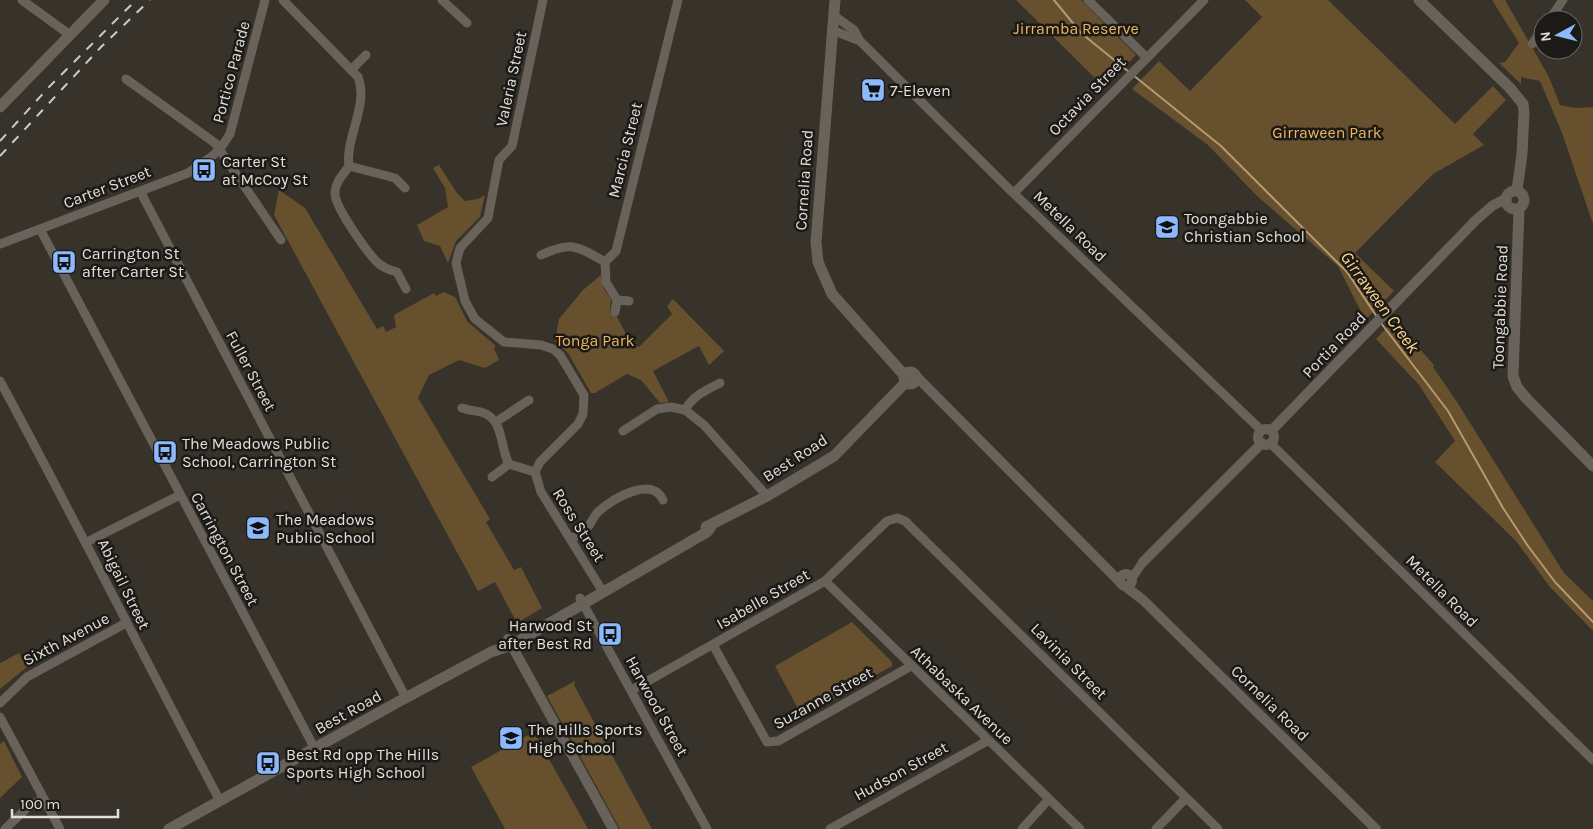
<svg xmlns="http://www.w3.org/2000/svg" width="1593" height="829" font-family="Karla,sans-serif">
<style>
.green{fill:#66502d}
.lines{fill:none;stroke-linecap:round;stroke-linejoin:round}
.stream{stroke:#b69a6d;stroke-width:2}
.minor{stroke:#68625a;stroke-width:9}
.tertiary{stroke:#68625a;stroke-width:10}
.secondary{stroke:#68625a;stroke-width:11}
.rail{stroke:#cecac5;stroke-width:2;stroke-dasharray:9 9;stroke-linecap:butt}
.labels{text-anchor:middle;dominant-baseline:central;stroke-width:5;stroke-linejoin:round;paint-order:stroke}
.park-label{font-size:16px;fill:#ecb65d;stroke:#1c1a17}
.street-label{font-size:16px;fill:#e2dfda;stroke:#1c1a17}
.poi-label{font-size:16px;fill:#e2dfda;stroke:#1c1a17;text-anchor:start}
.water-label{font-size:18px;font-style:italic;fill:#ffd38f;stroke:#1c1a17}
</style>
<rect width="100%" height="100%" fill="#37322a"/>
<g class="green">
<path d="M1016 0H1081L1136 55 1104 87Z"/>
<path d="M1245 0H1328L1455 124 1493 86 1506 100 1473 134 1484 145 1433 174 1355 253 1394 291 1365 320 1338 266 1257 196 1208 145 1132 89 1159 61 1190 91 1262 17Z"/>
<path d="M1492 0H1505L1549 77 1560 105 1575 108 1593 107V224L1562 133 1540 81 1521 77V84L1499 63 1505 62 1519 43Z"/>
<path d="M439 165 457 193 465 201 478 199 485 195 480 217 456 241 448 263 440 246 424 241 417 225 448 207 445 188 433 168Z"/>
<path d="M279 190 305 208 377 329 383 326 386 332 396 327 394 315 434 293 436 296 444 292 455 297 467 321 496 346 494 348 499 360 485 368 459 360 429 375 418 398 490 519 486 522 514 570 521 567 542 608 517 623 495 582 478 591 274 215Z"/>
<path d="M601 275 604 289 611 299 610 313 616 315 631 343 639 347 672 314 667 306 673 299 724 351 709 365 699 346 653 371 669 402 660 403 641 380 627 374 595 393H591L568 353 555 341 559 319 583 290Z"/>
<path d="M1394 320 1434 365 1433 367 1457 402 1564 573 1593 601V631L1550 587 1516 541 1435 462 1455 441 1419 385 1376 339Z"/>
<path d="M852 622 892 662V666L802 716 775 666Z"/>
<path d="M19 653 27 667 0 689V663Z"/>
<path d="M575 681 574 685 652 829H620L547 696Z"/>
<path d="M534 732 588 829H505L471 767Z"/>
<path d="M4 741 22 777 0 798V744Z"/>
</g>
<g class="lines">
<g class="stream">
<path d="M1054 0 1081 33 1129 72"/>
<path d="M1133 75 1221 146 1347 272 1377 317"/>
<path d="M1381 323 1448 411 1503 508 1528 546 1555 582 1593 622"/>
</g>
<g class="minor">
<path d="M22 0 70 35"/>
<path d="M283 0 358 77C369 106 345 137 349 166"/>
<path d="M442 0 467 23"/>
<path d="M1088 0 1147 58"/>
<path d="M833 15 854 30 860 41"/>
<path d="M1549 20 1563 0"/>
<path d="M832 30 860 41 1006 186 1261 430"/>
<path d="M1532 44 1543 28"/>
<path d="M351 70 366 55"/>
<path d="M126 79 215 143 281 240"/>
<path d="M349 166C343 175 335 182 335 193 334 206 367 252 377 262 383 268 389 270 397 272L406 289"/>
<path d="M349 166 395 178 405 188"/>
<path d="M140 191 406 698"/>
<path d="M1014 193 1204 0"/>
<path d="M40 229 315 749"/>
<path d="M0 244 188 173 211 157 220 149 230 134 265 0"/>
<path d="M541 255C572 241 577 246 605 262"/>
<path d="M617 300 629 301"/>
<path d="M615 312 617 300 606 282 605 262 616 251 678 0"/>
<path d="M0 381C75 520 146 661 220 801"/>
<path d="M462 408C468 410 475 411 481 412 505 419 499 446 509 464L535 472"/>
<path d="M685 410C693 396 706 390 720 383"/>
<path d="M496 422 529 400"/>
<path d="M623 431 657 409 671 407 685 410 704 425 767 496"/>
<path d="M1270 443 1593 760"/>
<path d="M535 472 540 462 578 424 583 414 584 395 560 355 553 349 541 345 504 342 475 319 465 301 456 263 460 248 488 218 499 160 512 146 543 0"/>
<path d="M535 472 541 492 603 592"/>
<path d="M492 477 509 464"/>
<path d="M571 539C576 536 583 533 587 528 592 523 593 516 599 511 613 499 652 475 663 500"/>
<path d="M87 542 180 495"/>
<path d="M1132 578 1143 562"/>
<path d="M825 581 1080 829"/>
<path d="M580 598 707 829"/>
<path d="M713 645 767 742 778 741 911 666"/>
<path d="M632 690 825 581 887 521 897 518 905 521 1218 829"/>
<path d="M0 703 27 677 126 623"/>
<path d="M0 717 60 829"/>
<path d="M5 829 28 807 43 799"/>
<path d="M830 829 987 741"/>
<path d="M1022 829 1049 799"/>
<path d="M1156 829 1186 798"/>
</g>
<g class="tertiary">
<path d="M916 376 1120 582"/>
<circle cx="1266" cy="437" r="8"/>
<path d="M1271 431 1476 220 1492 206 1505 199"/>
<path d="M1143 562 1262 443"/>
<circle cx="1126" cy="580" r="6"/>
<path d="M1125 586 1143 600 1376 829"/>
<path d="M508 639 613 829"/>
</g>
<g class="secondary">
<path d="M835 0 816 242 818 262 832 294 904 375"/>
<path d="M1419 0 1510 88 1523 104 1524 112 1522 154 1517 190"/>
<path d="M0 107 104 0"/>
<circle cx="1515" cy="200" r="9"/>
<path d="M1519 209 1513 376 1517 387 1526 398 1593 466"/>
<circle cx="910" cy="378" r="6"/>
<path d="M706 527 767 496 834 456 905 383"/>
<path d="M169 829 398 702 491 652 512 645 707 532 712 525"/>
</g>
<g class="rail">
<path d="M0 141 48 88 136 0"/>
<path d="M0 156 102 46 150 0"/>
</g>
</g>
<defs>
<symbol id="supermarket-square" viewBox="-11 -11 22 22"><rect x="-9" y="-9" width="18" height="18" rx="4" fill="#8bb9fc" stroke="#1c1a17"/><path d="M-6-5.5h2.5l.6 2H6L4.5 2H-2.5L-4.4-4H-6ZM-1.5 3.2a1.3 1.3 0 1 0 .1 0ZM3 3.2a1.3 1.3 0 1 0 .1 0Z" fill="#111"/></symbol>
<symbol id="bus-square" viewBox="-11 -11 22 22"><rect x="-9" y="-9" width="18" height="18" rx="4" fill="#8bb9fc" stroke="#1c1a17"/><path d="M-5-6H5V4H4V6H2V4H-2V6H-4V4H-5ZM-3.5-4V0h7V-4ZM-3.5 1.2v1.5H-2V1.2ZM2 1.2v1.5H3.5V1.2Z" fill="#111"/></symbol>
<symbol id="school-square" viewBox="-11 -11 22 22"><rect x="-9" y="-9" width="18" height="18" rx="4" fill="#8bb9fc" stroke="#1c1a17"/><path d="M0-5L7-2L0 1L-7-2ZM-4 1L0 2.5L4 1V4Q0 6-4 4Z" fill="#111"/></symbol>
</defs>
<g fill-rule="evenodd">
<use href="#supermarket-square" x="859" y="76" width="28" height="28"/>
<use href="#bus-square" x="190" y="156" width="28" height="28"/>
<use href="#school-square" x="1153" y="213" width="28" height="28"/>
<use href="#bus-square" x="50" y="248" width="28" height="28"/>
<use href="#bus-square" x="151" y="438" width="28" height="28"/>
<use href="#school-square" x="244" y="514" width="28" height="28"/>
<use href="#bus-square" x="596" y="620" width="28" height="28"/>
<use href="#school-square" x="497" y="724" width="28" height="28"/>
<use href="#bus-square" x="254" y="749" width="28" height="28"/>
</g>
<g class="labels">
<g class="park-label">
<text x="1076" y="28">Jirramba Reserve</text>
<text x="1327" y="132">Girraween Park</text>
<text x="595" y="340">Tonga Park</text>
</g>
<g class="street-label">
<text transform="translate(231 72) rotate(-75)">Portico Parade</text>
<text transform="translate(511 79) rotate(-78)">Valeria Street</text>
<text transform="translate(1087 96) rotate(-46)">Octavia Street</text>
<text transform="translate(625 150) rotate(-76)">Marcia Street</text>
<text transform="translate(804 180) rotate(-86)">Cornelia Road</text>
<text transform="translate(107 187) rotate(-21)">Carter Street</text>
<text transform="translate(1070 226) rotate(44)">Metella Road</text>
<text transform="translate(1500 307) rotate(-88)">Toongabbie Road</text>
<text transform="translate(1334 345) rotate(-46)">Portia Road</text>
<text transform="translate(251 371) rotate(62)">Fuller Street</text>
<text transform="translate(795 458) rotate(-33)">Best Road</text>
<text transform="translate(579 525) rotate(58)">Ross Street</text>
<text transform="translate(225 549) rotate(62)">Carrington Street</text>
<text transform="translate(124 584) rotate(64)">Abigail Street</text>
<text transform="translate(1442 591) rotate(45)">Metella Road</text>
<text transform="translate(763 599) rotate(-30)">Isabelle Street</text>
<text transform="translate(66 639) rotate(-28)">Sixth Avenue</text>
<text transform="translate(1069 661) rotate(45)">Lavinia Street</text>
<text transform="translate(962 695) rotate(44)">Athabaska Avenue</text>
<text transform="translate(823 698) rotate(-29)">Suzanne Street</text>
<text transform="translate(1270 703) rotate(44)">Cornelia Road</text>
<text transform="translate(657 706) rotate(61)">Harwood Street</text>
<text transform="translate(348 712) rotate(-29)">Best Road</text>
<text transform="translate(901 771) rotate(-29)">Hudson Street</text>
</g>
<g class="poi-label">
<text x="890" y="90">7-Eleven</text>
<text x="222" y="161">Carter St<tspan x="222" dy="18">at McCoy St</tspan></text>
<text x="1184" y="218">Toongabbie<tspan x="1184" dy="18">Christian School</tspan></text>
<text x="82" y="253">Carrington St<tspan x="82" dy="18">after Carter St</tspan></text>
<text x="182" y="443">The Meadows Public<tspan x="182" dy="18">School, Carrington St</tspan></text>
<text x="276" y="519">The Meadows<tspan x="276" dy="18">Public School</tspan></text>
<text x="592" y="625" text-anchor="end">Harwood St<tspan x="592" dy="18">after Best Rd</tspan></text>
<text x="528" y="729">The Hills Sports<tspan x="528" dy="18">High School</tspan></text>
<text x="286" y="754">Best Rd opp The Hills<tspan x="286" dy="18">Sports High School</tspan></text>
</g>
<g class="water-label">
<text transform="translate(1380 302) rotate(54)">Girraween Creek</text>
</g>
</g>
<g transform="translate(1558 35) rotate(263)"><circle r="24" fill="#1c1a17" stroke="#6b6965"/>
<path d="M0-4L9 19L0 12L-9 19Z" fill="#8bb9fc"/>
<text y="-8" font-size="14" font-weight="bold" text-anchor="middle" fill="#e2dfda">N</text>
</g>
<path d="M12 809v8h106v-8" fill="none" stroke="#e2dfda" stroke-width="2.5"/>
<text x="20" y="809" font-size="15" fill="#e2dfda" stroke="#1c1a17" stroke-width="4" paint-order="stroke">100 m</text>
</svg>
